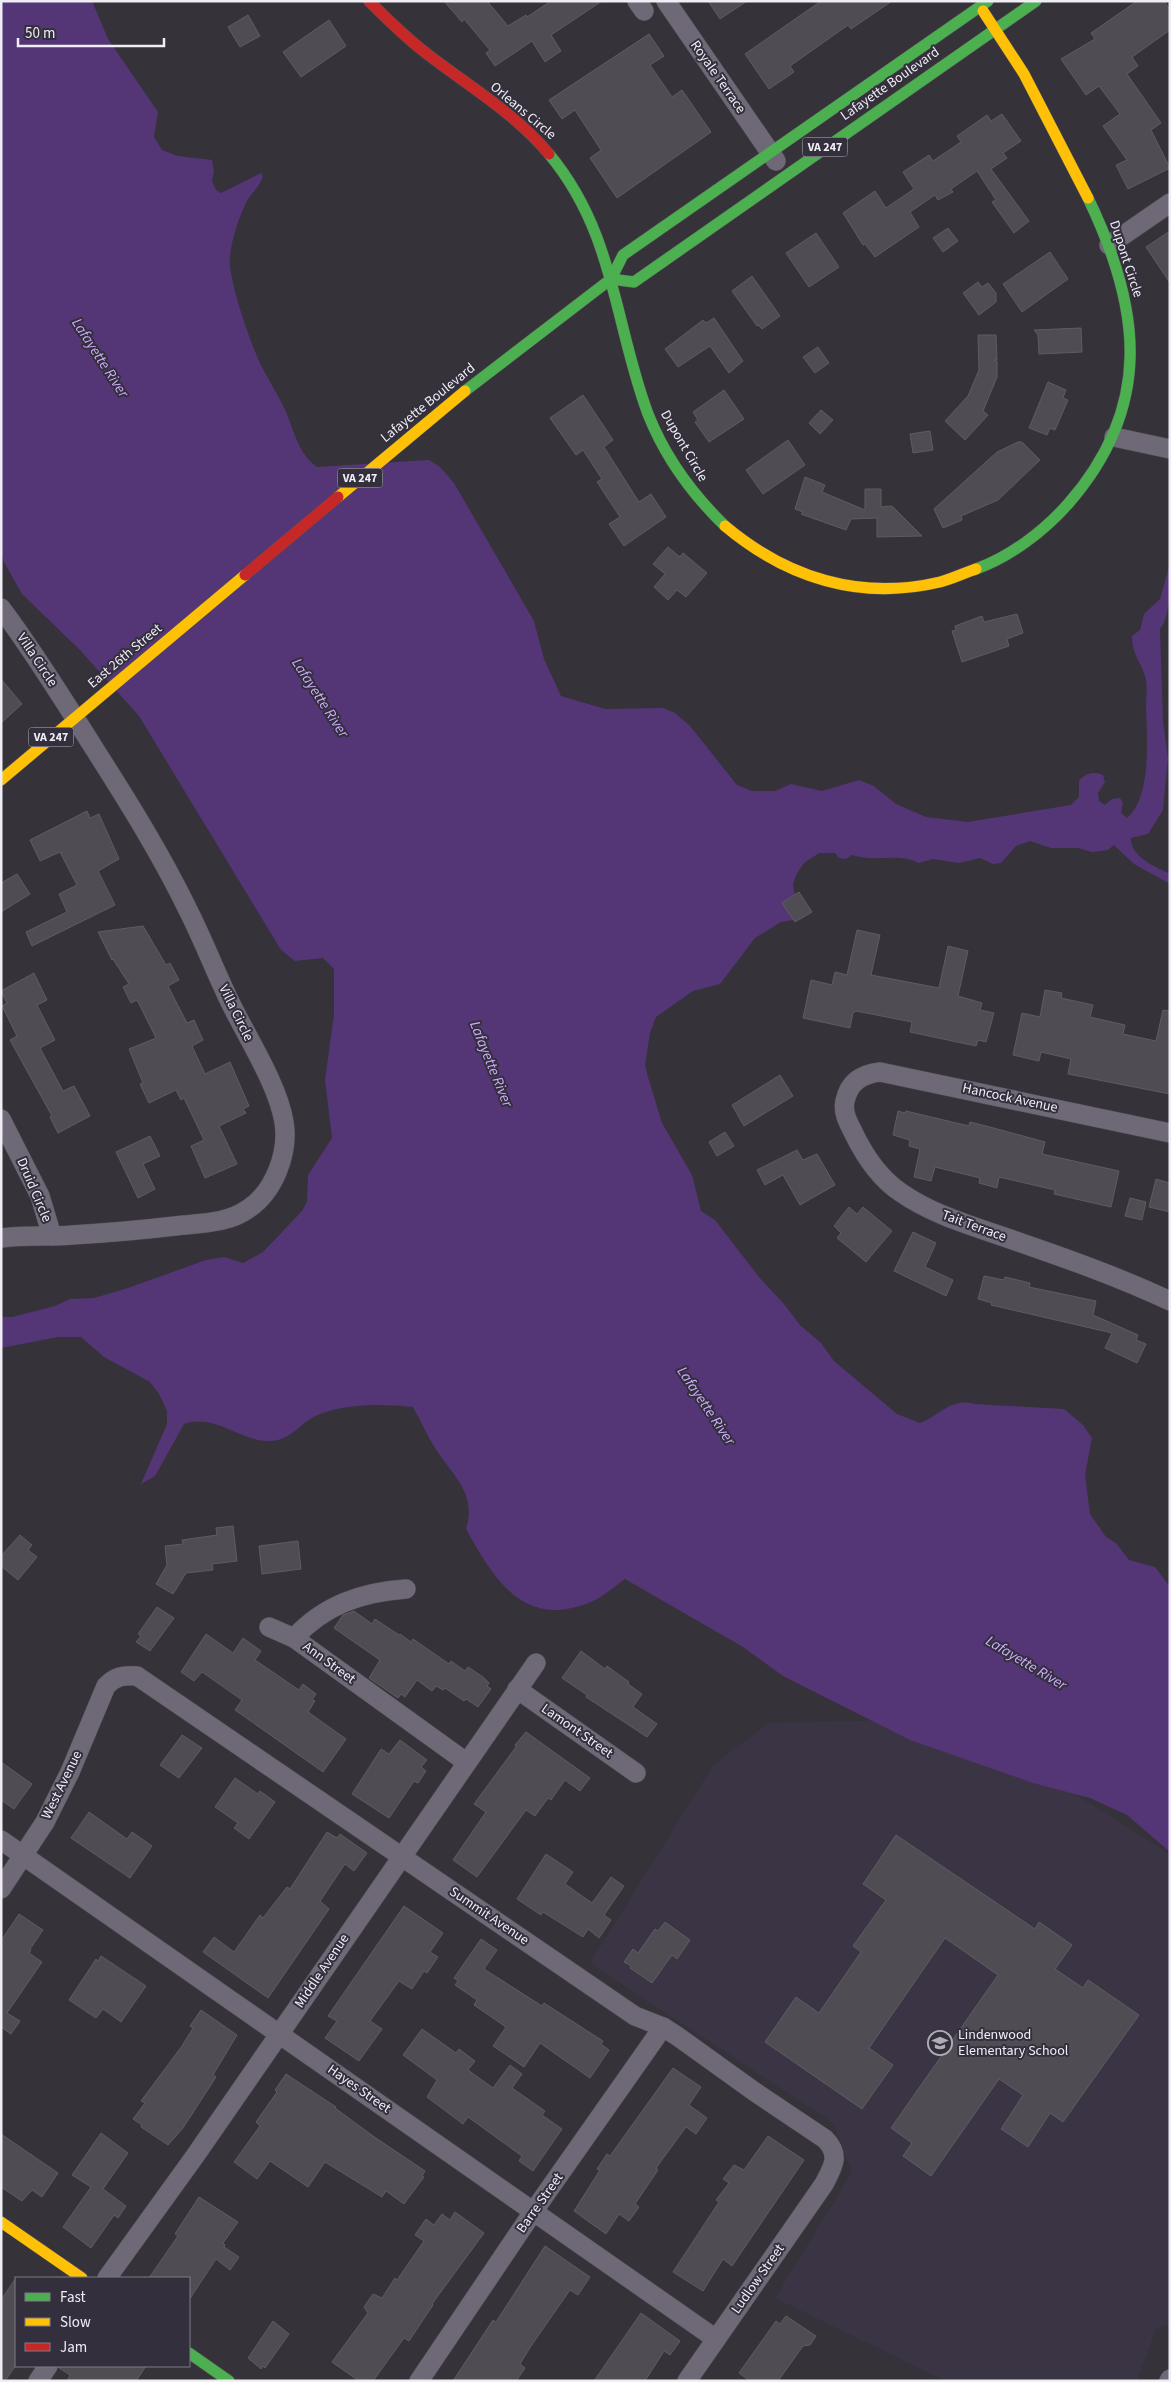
<svg xmlns="http://www.w3.org/2000/svg" width="1171" height="2382" font-family="'Source Sans 3',sans-serif">
<style>
.built{fill:#3a3444}
.water{fill:#543676}
.building{fill:#4f4d53;stroke:#5f5c61}
.lines{fill:none;stroke-linecap:round;stroke-linejoin:round}
.street-casing{stroke:#535156;stroke-width:20}
.fast-casing{stroke:#535156;stroke-width:12}
.slow-casing{stroke:#535156;stroke-width:12}
.jam-casing{stroke:#535156;stroke-width:12}
.street{stroke:#6f6977;stroke-width:19}
.fast{stroke:#4caf50;stroke-width:11}
.slow{stroke:#ffc107;stroke-width:11}
.jam{stroke:#c62828;stroke-width:11}
.labels{text-anchor:middle;dominant-baseline:central;stroke-width:4;stroke-linejoin:round;paint-order:stroke}
.shield{fill:#342f3c;stroke:#b8b4be;stroke-width:1}
.shield-label{font-size:12px;font-weight:bold;fill:#f0edf5}
.street-label{font-size:14px;fill:#f0edf5;stroke:#342f3c}
.poi-label{font-size:14px;fill:#f0edf5;stroke:#342f3c;text-anchor:start}
.water-label{font-size:15px;font-style:italic;fill:#cfadfe;stroke:#342f3c}
</style>
<rect width="100%" height="100%" fill="#353239"/>
<path class="built" d="M899 1720 1042 1773 1170 1854V2324L1156 2329 1137 2381H945L775 2298 852 2172 833 2123 590 1963 714 1764 769 1723Z"/>
<path class="water" d="M1 1H92L108 39 158 112 154 137 162 150 178 156 212 160 214 171 212 181 216 190 221 193 261 173 263 176C259 188 252 192 247 201 239 217 232 238 230 256 227 277 251 345 261 365 269 381 279 396 286 412 295 433 298 453 317 467L429 460 440 467 454 483 534 621 544 659 561 696 605 709 663 708 675 713 690 726 737 785 752 791H775L791 784 822 791 859 780 874 786 896 804 926 817 968 822 1071 805 1079 797V781C1086 773 1093 771 1103 775L1105 782 1098 793 1099 801 1105 805 1112 799 1120 798 1123 803 1121 813 1127 818C1152 797 1147 737 1146 707 1146 697 1148 685 1145 676 1140 660 1132 654 1132 636L1140 630 1144 614 1160 599 1170 564C1170 583 1171 616 1160 629L1163 722 1168 758 1163 810 1148 834 1131 838C1130 857 1156 867 1170 874V884L1134 864 1114 845 1108 850 1092 852 1078 848H1051L1030 841 1016 846 1001 863 993 864 980 858 959 863 933 859 919 863C897 852 877 863 852 855L846 859 839 858 835 853H819L804 863 796 875 793 885 796 900 793 920 781 922 755 938 720 984 693 991 656 1017 650 1033 645 1065 648 1077 662 1123 692 1175 701 1211 715 1220 759 1277 784 1304 800 1325 821 1343 834 1361 897 1414 920 1423C939 1416 951 1397 974 1404L1064 1409 1083 1425 1092 1438 1085 1475 1090 1514 1106 1537 1116 1543 1129 1560 1155 1567 1170 1587V1852L1127 1815 1090 1798 1033 1783 910 1740 783 1676 743 1647 625 1579C615 1586 604 1596 593 1601 525 1631 495 1581 466 1529 477 1493 453 1476 435 1448 427 1435 420 1420 413 1407 382 1404 347 1403 318 1415 302 1421 291 1440 272 1441 241 1443 217 1413 184 1424L155 1476 141 1484 167 1424V1411L159 1394 150 1382 104 1357 81 1337H58L1 1348V1317H12L55 1306 70 1299 94 1298 125 1289 206 1260 224 1257 243 1263 263 1252 302 1211 307 1202 308 1175 332 1138 325 1080 334 1014V969L323 958 295 961 281 950 139 716 80 650 22 594 4 562 1 552Z"/>
<g class="building">
<path d="M444 1H487L508 26 526 15 527 17 551 1H602L551 35 561 51 545 62 532 41 495 66 486 53 490 50 464 19 462 22Z"/>
<path d="M708 1H747L720 19Z"/>
<path d="M821 1H892L851 29 848 25 790 66 794 72 769 89 745 54Z"/>
<path d="M1137 1H1164L1170 10V30L1132 57 1138 66 1127 74 1161 123 1151 130 1170 168 1128 189 1116 165 1127 160 1103 126 1120 114 1099 86 1086 95 1061 59 1095 39 1091 33Z"/>
<path d="M248 15 260 36 240 47 228 27Z"/>
<path d="M329 20 346 46 301 77 283 52Z"/>
<path d="M649 34 664 56 650 65 672 97 682 90 711 132 617 198 590 158 601 150 575 110 562 119 549 100Z"/>
<path d="M1002 114 1021 141 1003 153 1007 158 991 169 1029 221 1014 233 992 202 996 200 977 171 951 189 953 192 938 200 935 195 910 212 919 227 875 257 865 244 863 245 843 213 875 191 886 208 914 189 903 172 929 155 933 161 961 142 957 136 987 115 991 121Z"/>
<path d="M948 228 958 241 943 252 933 238Z"/>
<path d="M1170 231V283L1146 247Z"/>
<path d="M816 233 839 267 809 287 786 253Z"/>
<path d="M1050 252 1068 279 1022 312 1003 284Z"/>
<path d="M752 276 780 316 762 329 758 325 757 326 732 291Z"/>
<path d="M978 282 982 287 988 283 996 293V302L979 315 963 293Z"/>
<path d="M714 318 743 361 729 373 710 346 678 367 665 349 703 320 706 323Z"/>
<path d="M1081 328 1082 352 1039 354 1038 335 1034 330Z"/>
<path d="M978 335H996L997 360H994L997 361V377L983 411 988 415 965 440 945 421 968 396 979 370Z"/>
<path d="M818 347 829 363 815 373 803 357Z"/>
<path d="M1048 382 1066 390 1063 398 1068 400 1055 430 1050 428 1047 435 1029 428Z"/>
<path d="M724 390 744 419 709 442 695 422 698 420 693 412Z"/>
<path d="M583 395 613 440 604 447 639 502 651 494 666 517 624 546 609 524 620 517 597 482 602 479 583 450 576 455 550 418Z"/>
<path d="M821 410 833 420 820 434 809 423Z"/>
<path d="M930 431 933 450 913 453 910 434Z"/>
<path d="M788 440 805 465 763 494 746 470Z"/>
<path d="M1018 442H1022L1040 460 998 500 961 516 962 520 943 528 934 509 997 452Z"/>
<path d="M805 477 825 485 822 492 865 510V489H881V507L892 506 922 536 877 537V518L851 519 846 530 801 514 803 512 795 509Z"/>
<path d="M668 547 680 557 683 553 707 573 686 597 677 590 668 600 654 587 665 574 653 564Z"/>
<path d="M1017 614 1023 633 1007 639 1009 646 962 662 952 631 956 630 955 626 982 616 984 622Z"/>
<path d="M1 679 22 704 1 723Z"/>
<path d="M87 811 90 818 99 814 119 859 98 871 115 905 32 946 26 932 67 912 59 894 77 885 60 852 40 861 30 840Z"/>
<path d="M17 874 30 894 1 912V883Z"/>
<path d="M799 892 812 912 795 922 782 903Z"/>
<path d="M143 926 166 965 170 963 179 980 168 986 187 1023 194 1020 203 1040 192 1046 205 1074 230 1062 249 1106 243 1109 246 1113 219 1126 237 1164 205 1178 191 1146 204 1140 184 1098 181 1100 176 1090 149 1103 140 1084 143 1083 129 1049 156 1038 137 1000 131 1003 123 987 129 984 113 959 112 960 98 932Z"/>
<path d="M857 930 880 935 871 975 939 988 948 946 968 951 958 996 982 1003 980 1010 994 1013 986 1042 978 1040 976 1046 910 1032 912 1022 856 1011 853 1013 850 1028 803 1018 811 980 832 985 835 972 847 975Z"/>
<path d="M34 973 47 1000 37 1005 55 1040 40 1048 63 1091 74 1086 90 1116 58 1133 50 1117 52 1116 10 1040 17 1036 2 1006 7 1003 1 991Z"/>
<path d="M1045 990 1062 993 1061 998 1093 1005 1090 1017 1125 1025 1123 1034 1156 1041 1163 1010 1170 1011V1094L1068 1074 1071 1059 1041 1052 1039 1061 1013 1055 1022 1013 1040 1017Z"/>
<path d="M780 1075 793 1096 744 1126 732 1105Z"/>
<path d="M898 1111 905 1113 906 1111 969 1126 970 1122 990 1127 1045 1142 1042 1154 1119 1171 1111 1207 1054 1194 1055 1190 999 1177 997 1188 979 1183 980 1178 935 1167 931 1181 914 1177 920 1149 909 1146 910 1140 893 1135Z"/>
<path d="M725 1132 734 1146 717 1156 709 1142Z"/>
<path d="M150 1136 160 1156 143 1164 155 1189 138 1198 116 1152Z"/>
<path d="M797 1150 803 1160 817 1154 835 1185 800 1205 783 1175 765 1185 757 1170Z"/>
<path d="M1156 1179 1170 1183V1212L1149 1207Z"/>
<path d="M1130 1198 1146 1202 1142 1220 1125 1216Z"/>
<path d="M849 1207 857 1214 863 1207 892 1231 866 1262 837 1238 841 1233 834 1226Z"/>
<path d="M913 1232 936 1243 925 1267 953 1280 946 1296 894 1271Z"/>
<path d="M984 1276 1004 1280 1005 1277 1030 1283 1029 1287 1096 1301 1093 1315 1138 1335 1136 1340 1146 1344 1137 1363 1105 1348 1112 1333 991 1305 992 1303 978 1299Z"/>
<path d="M233 1526 237 1561 212 1564 213 1570 186 1573 173 1594 156 1584 167 1565 165 1546 183 1544 182 1540 217 1535 216 1528Z"/>
<path d="M20 1535 32 1545 28 1550 37 1557 18 1580 1 1566V1556Z"/>
<path d="M298 1541 301 1569 262 1574 259 1546Z"/>
<path d="M157 1607 174 1618 150 1651 136 1642 141 1636 138 1634Z"/>
<path d="M354 1611 372 1624 375 1619 399 1635 400 1634 411 1642 413 1639 449 1664 451 1661 465 1671 468 1667 483 1677 489 1683 487 1686 491 1689 478 1707 466 1699 464 1701 445 1688 443 1690 436 1686 432 1691 417 1680 405 1697 401 1694 398 1698 369 1678 380 1660 334 1628 343 1615Z"/>
<path d="M206 1634 233 1653 243 1638 261 1651 255 1660 299 1690 303 1684 316 1694 312 1700 315 1701 308 1712 346 1739 323 1772 235 1710 242 1700 202 1672 194 1681 181 1672Z"/>
<path d="M581 1651 605 1669 607 1666 629 1682 628 1684 642 1694 633 1707 657 1724 647 1737 586 1697 587 1695 562 1678Z"/>
<path d="M526 1732 590 1778 580 1791 565 1780 551 1800 548 1798 535 1816 526 1810 477 1877 453 1860 486 1812 474 1804 516 1747 515 1745Z"/>
<path d="M182 1735 202 1748 179 1778 160 1765Z"/>
<path d="M400 1740 427 1760 421 1767 426 1771 418 1783 414 1781 389 1818 352 1794 381 1749 389 1754Z"/>
<path d="M1 1762 32 1784 14 1809 1 1800Z"/>
<path d="M235 1778 258 1794 260 1791 275 1802 249 1839 234 1828 238 1823 215 1807Z"/>
<path d="M89 1812 127 1839 132 1832 152 1846 130 1878 71 1838Z"/>
<path d="M327 1832 337 1838 340 1834 367 1853 354 1871 345 1864 320 1901 329 1909 268 1998 203 1952 214 1937 234 1952 260 1915 263 1918 287 1887 290 1889Z"/>
<path d="M896 1835 1035 1929 1039 1922 1072 1945 1055 1969 1083 1988 1088 1980 1139 2015 1063 2122 1050 2113 1028 2147 1001 2129 1023 2095 999 2079 931 2176 903 2156 912 2143 891 2128 998 1975 945 1938 869 2048 893 2065 862 2109 765 2042 796 1997 819 2013 861 1952 853 1946 886 1900 863 1884Z"/>
<path d="M546 1854 573 1872 565 1884 592 1903 611 1877 624 1886 604 1915 611 1920 599 1938 588 1929 583 1937 543 1912 541 1915 517 1899Z"/>
<path d="M404 1906 443 1933 430 1952 438 1957 427 1973 424 1971 412 1989 399 1981 370 2021 382 2029 359 2061 325 2038 337 2021 328 2016Z"/>
<path d="M19 1914 43 1930 30 1949 31 1950 29 1953 42 1962 7 2013 20 2021 11 2034 1 2027V1941Z"/>
<path d="M665 1922 690 1940 677 1959 672 1955 652 1983 630 1968 631 1966 624 1962 633 1949 638 1953 655 1929 658 1931Z"/>
<path d="M481 1939 497 1950 484 1969 542 2006 544 2003 603 2041 601 2044 609 2050 590 2078 540 2043 524 2067 493 2046 506 2027 474 2005 477 2000 455 1985 458 1981 454 1978Z"/>
<path d="M101 1956 146 1986 121 2022 103 2009 96 2018 69 2000 96 1959 98 1961Z"/>
<path d="M201 2010 237 2035 213 2075 216 2077 183 2128 168 2145 141 2127 142 2125 133 2119 145 2103 141 2101 182 2046 193 2028 190 2026Z"/>
<path d="M422 2029 456 2053 459 2049 475 2061 468 2070 493 2088 510 2065 522 2074 512 2088 545 2111 542 2115 562 2129 533 2171 519 2161 522 2156 468 2117 463 2124 427 2097 437 2080 403 2055Z"/>
<path d="M673 2068 701 2087 689 2105 707 2118 696 2134 686 2127 656 2168 658 2170 635 2204 639 2207 629 2221 619 2214 606 2234 574 2211 600 2170 597 2169 607 2154 610 2156Z"/>
<path d="M286 2074 336 2107 335 2108 373 2136 425 2171 422 2176 424 2177 404 2204 386 2191 382 2197 325 2162 308 2187 270 2161 257 2179 234 2162 260 2126 256 2122 277 2092 275 2090Z"/>
<path d="M101 2133 128 2153 103 2189 126 2206 118 2218 114 2215 91 2248 63 2227 91 2187 72 2175Z"/>
<path d="M1 2134 58 2173 42 2197 32 2190 22 2201 1 2187Z"/>
<path d="M768 2136 804 2160 732 2266 723 2259 703 2291 673 2272 719 2202 716 2200 729 2183 723 2179 734 2165 744 2170Z"/>
<path d="M199 2197 238 2222 223 2243 225 2245 224 2247 239 2257 230 2270 216 2259 189 2300V2278H149L178 2236 175 2234Z"/>
<path d="M455 2212 484 2233 432 2304 433 2305 409 2341 404 2338 373 2381H359L332 2362 368 2313 364 2307 373 2294 382 2298 395 2278 397 2280 424 2241 415 2235 426 2219 434 2225 442 2214 450 2220Z"/>
<path d="M545 2246 590 2277 578 2295 570 2290 531 2346 520 2364 525 2368 516 2381H453L493 2320 496 2322Z"/>
<path d="M16 2278V2365L5 2381H1V2300Z"/>
<path d="M641 2313 680 2341 670 2355 664 2351 645 2381H594Z"/>
<path d="M786 2316 816 2336 810 2345 803 2346 778 2381H750L739 2373 776 2321 780 2324Z"/>
<path d="M273 2321 289 2334 265 2368 263 2366 261 2369 248 2358Z"/>
<path d="M59 2366H146L136 2381H67L70 2375 59 2368Z"/>
</g>
<g class="lines">
<defs>
<g id="street">
<path d="M637 1 644 11"/>
<path d="M666 1 776 161"/>
<path d="M1109 245 1170 203"/>
<path d="M1114 437 1170 449"/>
<path d="M1 608C34 652 63 699 92 745 127 800 161 854 189 912 204 942 216 973 230 1002 247 1037 278 1085 284 1122 289 1153 274 1192 248 1209 227 1224 199 1223 175 1226 141 1230 106 1233 72 1235 48 1237 25 1235 1 1238"/>
<path d="M1 1119 40 1196 52 1236"/>
<path d="M1170 1133 880 1072C862 1074 849 1082 845 1101 842 1114 850 1125 855 1136 865 1156 881 1179 900 1192 933 1215 970 1225 1007 1238 1062 1257 1117 1276 1170 1301"/>
<path d="M269 1627 294 1638 466 1762"/>
<path d="M294 1638C324 1605 362 1592 406 1589"/>
<path d="M517 1689 636 1773"/>
<path d="M1 1840 716 2339"/>
<path d="M1 1889 45 1822 70 1772 106 1686C116 1676 123 1675 137 1676L635 2016 663 2027 677 2036 755 2092 825 2139C841 2155 833 2167 824 2184L687 2381"/>
<path d="M107 2278 195 2156 536 1663"/>
<path d="M38 2381 48 2366"/>
<path d="M419 2381 533 2212 663 2027"/>
<path d="M1169 2381 1170 2379"/>
</g>
<g id="fast">
<path d="M549 154C615 233 614 323 648 414 665 457 692 494 725 526"/>
<path d="M611 279 634 282 1036 1"/>
<path d="M465 391 611 279 623 255 988 1"/>
<path d="M976 569C1010 557 1044 531 1068 504 1154 406 1141 308 1088 198"/>
<path d="M189 2353 229 2381"/>
</g>
<g id="slow">
<path d="M983 11 1024 74 1088 198"/>
<path d="M338 497 465 391"/>
<path d="M725 526C787 578 860 601 940 582 952 579 964 573 976 569"/>
<path d="M1 780 245 575"/>
<path d="M1 2222 82 2278"/>
</g>
<g id="jam">
<path d="M369 1C387 19 405 37 426 53 467 85 515 113 549 154"/>
<path d="M245 575 338 497"/>
</g>
</defs>
<use href="#street" class="street-casing"/>
<use href="#fast" class="fast-casing"/>
<use href="#slow" class="slow-casing"/>
<use href="#jam" class="jam-casing"/>
<use href="#street" class="street"/>
<use href="#fast" class="fast"/>
<use href="#slow" class="slow"/>
<use href="#jam" class="jam"/>
</g>
<defs>
<symbol id="school-ring" viewBox="-11 -11 22 22"><circle r="9.5" fill="#342f3c" stroke="#afacb3" stroke-width="1.5"/><path d="M0-5L7-2L0 1L-7-2ZM-4 1L0 2.5L4 1V4Q0 6-4 4Z" fill="#afacb3"/></symbol>
</defs>
<g fill-rule="evenodd">
<use href="#school-ring" x="926" y="2029" width="28" height="28"/>
</g>
<g class="labels">
<g class="shield">
<rect x="802.5" y="137.5" width="45" height="19" rx="4"/>
<rect x="337.5" y="468.5" width="45" height="19" rx="4"/>
<rect x="28.5" y="727.5" width="45" height="19" rx="4"/>
</g>
<g class="shield-label">
<text x="825" y="147">VA 247</text>
<text x="360" y="478">VA 247</text>
<text x="51" y="737">VA 247</text>
</g>
<g class="street-label">
<text transform="translate(718 77) rotate(55)">Royale Terrace</text>
<text transform="translate(890 84) rotate(-35)">Lafayette Boulevard</text>
<text transform="translate(523 111) rotate(40)">Orleans Circle</text>
<text transform="translate(1126 259) rotate(72)">Dupont Circle</text>
<text transform="translate(428 403) rotate(-39)">Lafayette Boulevard</text>
<text transform="translate(684 446) rotate(60)">Dupont Circle</text>
<text transform="translate(125 656) rotate(-40)">East 26th Street</text>
<text transform="translate(37 660) rotate(56)">Villa Circle</text>
<text transform="translate(236 1013) rotate(64)">Villa Circle</text>
<text transform="translate(1010 1098) rotate(12)">Hancock Avenue</text>
<text transform="translate(34 1190) rotate(67)">Druid Circle</text>
<text transform="translate(974 1226) rotate(20)">Tait Terrace</text>
<text transform="translate(329 1663) rotate(36)">Ann Street</text>
<text transform="translate(577 1731) rotate(35)">Lamont Street</text>
<text transform="translate(62 1785) rotate(-64)">West Avenue</text>
<text transform="translate(489 1916) rotate(34)">Summit Avenue</text>
<text transform="translate(322 1971) rotate(-56)">Middle Avenue</text>
<text transform="translate(359 2089) rotate(35)">Hayes Street</text>
<text transform="translate(540 2203) rotate(-55)">Barre Street</text>
<text transform="translate(758 2279) rotate(-55)">Ludlow Street</text>
</g>
<g class="poi-label">
<text x="958" y="2035">Lindenwood<tspan x="958" dy="16">Elementary School</tspan></text>
</g>
<g class="water-label">
<text transform="translate(100 358) rotate(57)">Lafayette River</text>
<text transform="translate(320 698) rotate(57)">Lafayette River</text>
<text transform="translate(491 1064) rotate(68)">Lafayette River</text>
<text transform="translate(706 1406) rotate(56)">Lafayette River</text>
<text transform="translate(1026 1663) rotate(31)">Lafayette River</text>
</g>
</g>
<rect width="1171" height="2382" fill="none" stroke="#f0edf5" stroke-width="5"/>
<rect x="15" y="2277" width="175" height="90" fill="#342f3c" stroke="#7f7b86"/>
<rect x="25" y="2293" width="25" height="8" fill="#4caf50" stroke="#7f7b86"/>
<text x="60" y="2302" font-size="15" fill="#f0edf5">Fast</text>
<rect x="25" y="2318" width="25" height="8" fill="#ffc107" stroke="#7f7b86"/>
<text x="60" y="2327" font-size="15" fill="#f0edf5">Slow</text>
<rect x="25" y="2343" width="25" height="8" fill="#c62828" stroke="#7f7b86"/>
<text x="60" y="2352" font-size="15" fill="#f0edf5">Jam</text>
<path d="M18 38v8h146v-8" fill="none" stroke="#f0edf5" stroke-width="2.5"/>
<text x="25" y="38" font-size="15" fill="#f0edf5" stroke="#342f3c" stroke-width="4" paint-order="stroke">50 m</text>
</svg>
